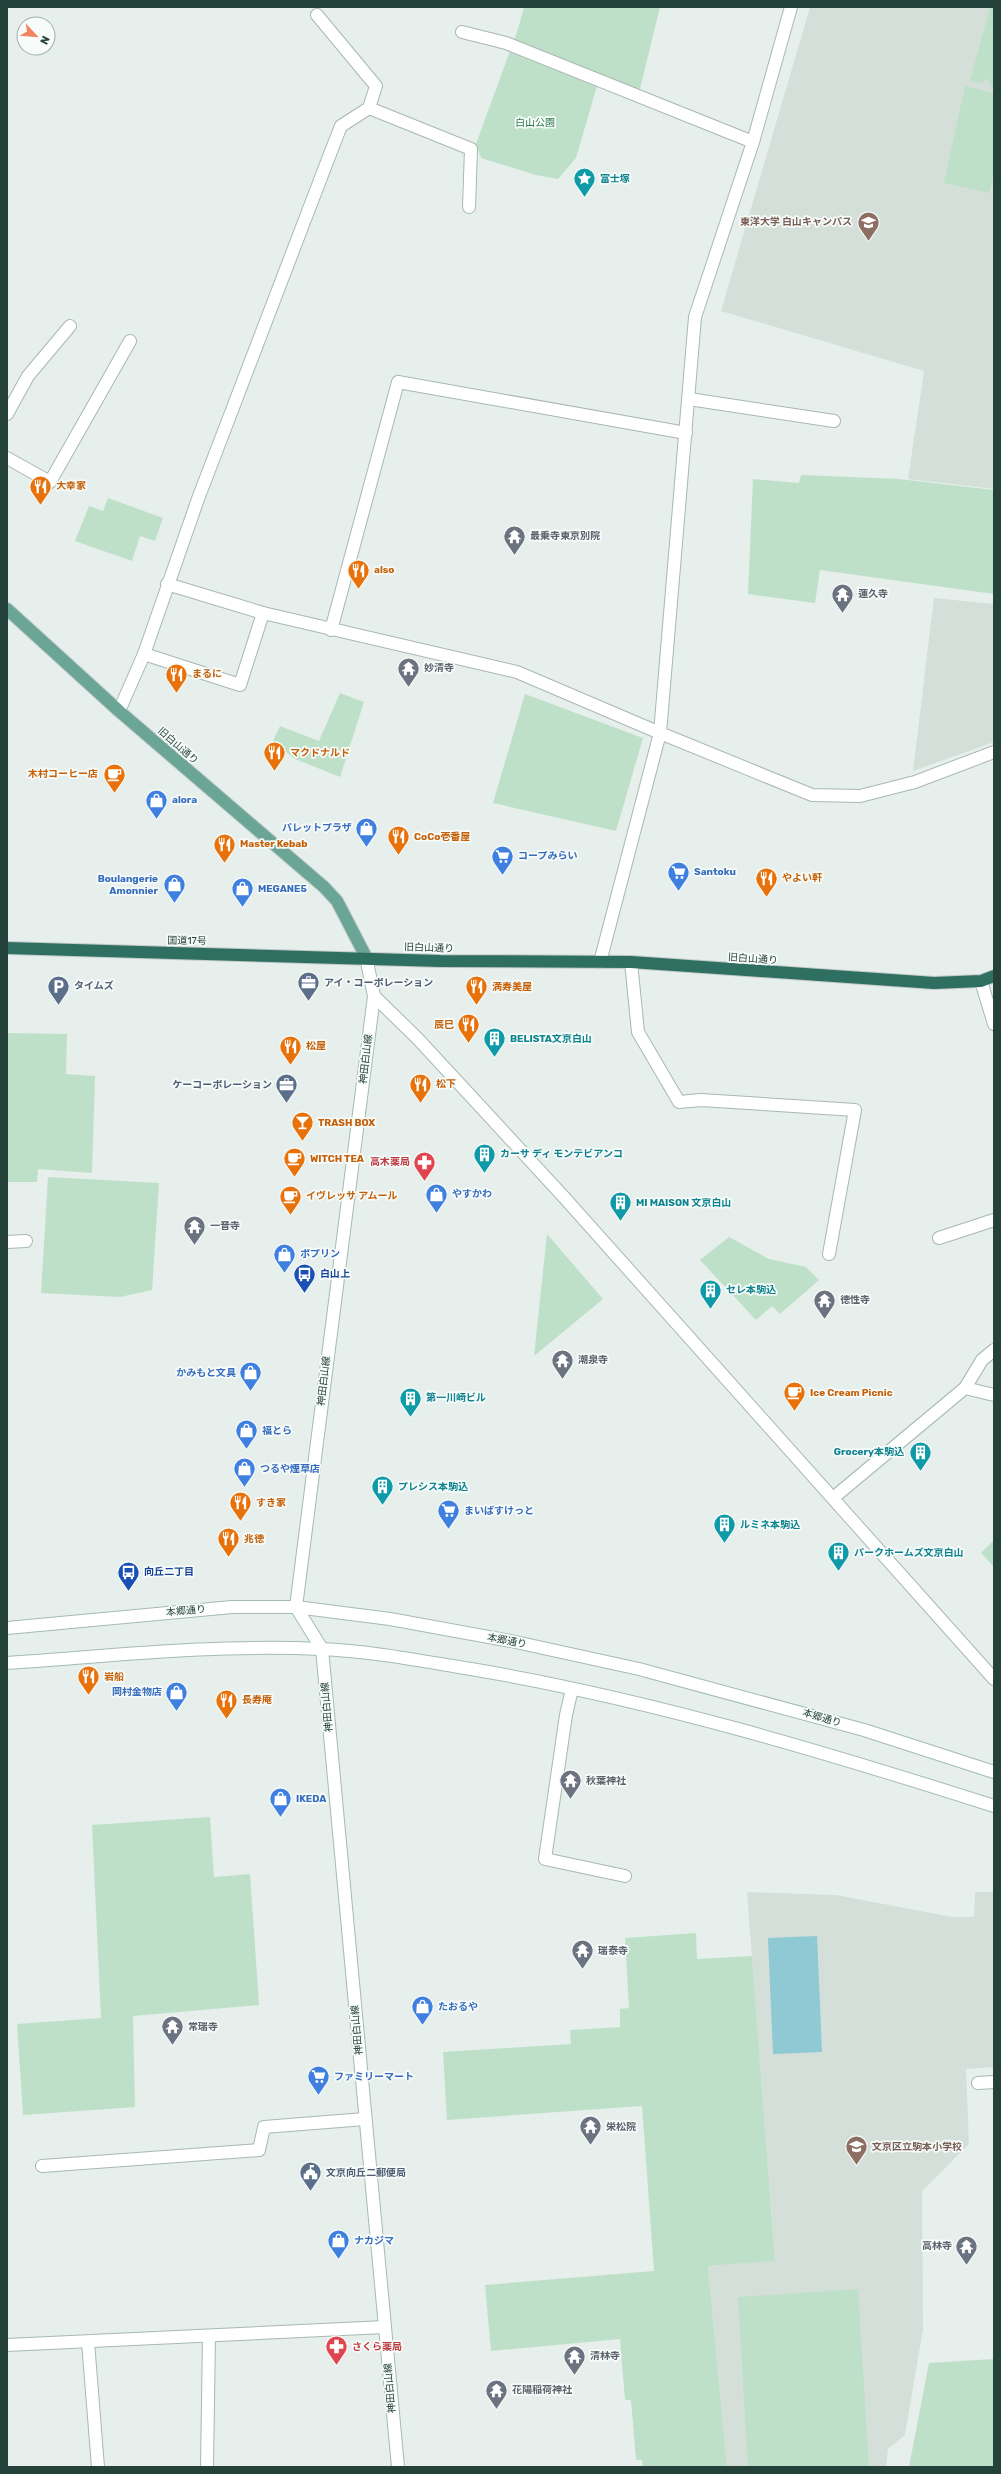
<svg xmlns="http://www.w3.org/2000/svg" width="1001" height="2474" font-family="Rubik,'Noto Sans JP',sans-serif">
<style>
.built{fill:#d4dfda}
.green{fill:#bfe0c8}
.water{fill:#8ec9d4}
.lines{fill:none;stroke-linecap:round;stroke-linejoin:round}
.lane-casing{stroke:#a8b8b2;stroke-width:14}
.street-casing{stroke:#a8b8b2;stroke-width:14}
.secondary-casing{stroke:#a4bbb3;stroke-width:14}
.primary-casing{stroke:#c2cac8;stroke-width:14}
.highway-casing{stroke:#c2cac8;stroke-width:14}
.lane{stroke:#fff;stroke-width:12}
.street{stroke:#fff;stroke-width:12}
.secondary{stroke:#fff;stroke-width:12}
.primary{stroke:#6aa596;stroke-width:12}
.highway{stroke:#2f6f62;stroke-width:12}
.labels{text-anchor:middle;dominant-baseline:central;stroke-width:3.5;stroke-linejoin:round;paint-order:stroke}
.park-label{font-size:10px;fill:#2d7a4b;stroke:#f7fbf9}
.culture-label{font-size:10px;font-weight:bold;fill:#0d838f;stroke:#f7fbf9;text-anchor:start}
.education-label{font-size:10px;font-weight:bold;fill:#785e54;stroke:#f7fbf9;text-anchor:end}
.food-label{font-size:10px;font-weight:bold;fill:#c56008;stroke:#f7fbf9;text-anchor:start}
.worship-label{font-size:10px;font-weight:bold;fill:#5b616d;stroke:#f7fbf9;text-anchor:start}
.street-label{font-size:10px;fill:#24423a;stroke:#f7fbf9}
.shop-label{font-size:10px;font-weight:bold;fill:#366cbe;stroke:#f7fbf9;text-anchor:start}
.service-label{font-size:10px;font-weight:bold;fill:#4e5e75;stroke:#f7fbf9;text-anchor:start}
.health-label{font-size:10px;font-weight:bold;fill:#be3a42;stroke:#f7fbf9;text-anchor:end}
.transit-label{font-size:10px;font-weight:bold;fill:#164399;stroke:#f7fbf9;text-anchor:start}
</style>
<rect width="100%" height="100%" fill="#e6efeb"/>
<g class="built">
<path d="M810 7H994V489L908 479 924 371 721 311Z"/>
<path d="M934 598 994 604V742L913 771Z"/>
<path d="M747 1892 836 1895 952 1917H974L975 1892H994V2067L966 2069 969 2144 922 2191 923 2329 905 2435 888 2449 886 2467H727L708 2266 775 2260Z"/>
</g>
<g class="green">
<path d="M524 7H660L638 97 599 79 576 158 558 179 536 175 481 158 476 144 518 29Z"/>
<path d="M990 7H994V87H991L988 78 982 83 970 81Z"/>
<path d="M965 86 994 93V173L989 193 944 183Z"/>
<path d="M801 475 899 479 994 490V594L820 570 815 603 748 594 753 479 799 483Z"/>
<path d="M108 498 163 518 155 541 140 536 132 561 75 541 89 506 103 511Z"/>
<path d="M340 693 364 702 340 777 295 759 273 741 280 726 319 741Z"/>
<path d="M525 694 643 738 616 831 493 803Z"/>
<path d="M7 1033 67 1034 66 1074 95 1076 92 1173 38 1169 37 1182H7Z"/>
<path d="M48 1177 159 1183 152 1290 120 1297 41 1293Z"/>
<path d="M547 1234 603 1299 534 1356Z"/>
<path d="M729 1237 769 1259 806 1267 819 1280 780 1314 772 1306 756 1320 700 1260Z"/>
<path d="M994 1540V1567L981 1553Z"/>
<path d="M210 1817 214 1877 250 1874 259 2005 133 2016 135 2107 23 2115 17 2024 101 2018 92 1825Z"/>
<path d="M696 1933 697 1959 752 1956 775 2261 708 2266 727 2467H643L642 2460H636L631 2400H625L620 2339 491 2351 485 2285 654 2271 642 2106 447 2120 443 2052 571 2044 570 2030 620 2027V2009L629 2008 625 1938Z"/>
<path d="M858 2289 869 2467H748L738 2297Z"/>
<path d="M994 2359V2467H909L929 2363Z"/>
</g>
<path class="water" d="M817 1936 822 2052 773 2054 768 1938Z"/>
<g class="lines">
<defs>
<g id="lane">
<path d="M317 15 376 86 369 108 341 126 330 154"/>
<path d="M462 32 506 43 753 142"/>
<path d="M369 108 471 149 469 207"/>
<path d="M689 399 834 421"/>
<path d="M7 414 28 376 70 326"/>
<path d="M7 458 50 482 130 341"/>
<path d="M144 654 240 685 263 613"/>
<path d="M660 733 812 795 860 796 915 782 994 752"/>
<path d="M631 962 638 1032 679 1102 701 1100 855 1110 829 1254"/>
<path d="M981 981 994 1024"/>
<path d="M374 996 418 1039 562 1195 994 1679"/>
<path d="M939 1238 994 1220"/>
<path d="M7 1242 26 1241"/>
<path d="M965 1388 982 1360 994 1350"/>
<path d="M572 1689 566 1715 545 1859 625 1876"/>
<path d="M978 2083 994 2082"/>
<path d="M42 2166 259 2150 264 2127 365 2119"/>
<path d="M88 2342 98 2467"/>
</g>
<g id="street">
<path d="M167 584 263 613 517 672 660 733"/>
<path d="M331 630 398 382 686 433"/>
<path d="M119 711 144 654 198 499 330 154"/>
<path d="M600 962 660 733 695 317 753 142 791 7"/>
<path d="M833 1498 965 1388 994 1395"/>
<path d="M7 2345 385 2327"/>
<path d="M207 2467 209 2336"/>
</g>
<g id="secondary">
<path d="M366 957 374 996 296 1607 322 1649 398 2467"/>
<path d="M7 1628 232 1607H296L390 1619 511 1641 639 1669 864 1730 994 1772"/>
<path d="M7 1663C111 1656 216 1644 320 1649 371 1651 421 1661 471 1669 649 1699 822 1751 994 1806"/>
</g>
<path id="primary" d="M7 609 119 711 324 887 337 901 366 957"/>
<path id="highway" d="M7 948 440 961 631 962 934 983 981 981 994 976"/>
</defs>
<use href="#lane" class="lane-casing"/>
<use href="#street" class="street-casing"/>
<use href="#secondary" class="secondary-casing"/>
<use href="#primary" class="primary-casing"/>
<use href="#highway" class="highway-casing"/>
<use href="#lane" class="lane"/>
<use href="#street" class="street"/>
<use href="#secondary" class="secondary"/>
<use href="#primary" class="primary"/>
<use href="#highway" class="highway"/>
</g>
<defs>
<symbol id="sight-pin" viewBox="-11 -11 22 30"><path d="M0 17L-7.5 6A9.5 9.5 0 1 1 7.5 6Z" fill="#0f9aa8" stroke="#f7fbf9"/><path d="M0-6L1.8-2.2L6-1.7L2.9 1.2L3.7 5.4L0 3.3L-3.7 5.4L-2.9 1.2L-6-1.7L-1.8-2.2Z" fill="#fff"/></symbol>
<symbol id="university-pin" viewBox="-11 -11 22 30"><path d="M0 17L-7.5 6A9.5 9.5 0 1 1 7.5 6Z" fill="#8d6e63" stroke="#f7fbf9"/><path d="M0-5L7-2L0 1L-7-2ZM-4 1L0 2.5L4 1V4Q0 6-4 4Z" fill="#fff"/></symbol>
<symbol id="restaurant-pin" viewBox="-11 -11 22 30"><path d="M0 17L-7.5 6A9.5 9.5 0 1 1 7.5 6Z" fill="#e8710a" stroke="#f7fbf9"/><path d="M-5-6h1v4h1v-4h1v4h1v-4h1v5L-1.5 .5V6h-2V.5L-5-1ZM5-6V6H3V1.5H1.5Q1.5-4 5-6Z" fill="#fff"/></symbol>
<symbol id="temple-pin" viewBox="-11 -11 22 30"><path d="M0 17L-7.5 6A9.5 9.5 0 1 1 7.5 6Z" fill="#6b7280" stroke="#f7fbf9"/><path d="M0-6L5-2H3V0L6.5 2.5H4V6H1.5V3h-3V6H-4V2.5H-6.5L-3 0V-2H-5Z" fill="#fff"/></symbol>
<symbol id="cafe-pin" viewBox="-11 -11 22 30"><path d="M0 17L-7.5 6A9.5 9.5 0 1 1 7.5 6Z" fill="#e8710a" stroke="#f7fbf9"/><path d="M-5.5-4.5H6V0H3Q3 3.5 0 3.5H-2.5Q-5.5 3.5-5.5 0ZM3-3.2v2h1.7v-2ZM-6 4.5H4V6H-6Z" fill="#fff"/></symbol>
<symbol id="shop-pin" viewBox="-11 -11 22 30"><path d="M0 17L-7.5 6A9.5 9.5 0 1 1 7.5 6Z" fill="#3f7fe0" stroke="#f7fbf9"/><path d="M-5-2.5h2.3a2.7 3.5 0 0 1 5.4 0H5L5.5 6h-11ZM-1.5-2.5h3a1.5 2.3 0 0 0-3 0Z" fill="#fff"/></symbol>
<symbol id="supermarket-pin" viewBox="-11 -11 22 30"><path d="M0 17L-7.5 6A9.5 9.5 0 1 1 7.5 6Z" fill="#3f7fe0" stroke="#f7fbf9"/><path d="M-6-5.5h2.5l.6 2H6L4.5 2H-2.5L-4.4-4H-6ZM-1.5 3.2a1.3 1.3 0 1 0 .1 0ZM3 3.2a1.3 1.3 0 1 0 .1 0Z" fill="#fff"/></symbol>
<symbol id="office-pin" viewBox="-11 -11 22 30"><path d="M0 17L-7.5 6A9.5 9.5 0 1 1 7.5 6Z" fill="#5c6f8a" stroke="#f7fbf9"/><path d="M-6-3h4V-5.5h4V-3h4V5H-6ZM-1-4.5V-3h2v-1.5ZM-6 0V1H6V0Z" fill="#fff"/></symbol>
<symbol id="parking-pin" viewBox="-11 -11 22 30"><path d="M0 17L-7.5 6A9.5 9.5 0 1 1 7.5 6Z" fill="#5c6f8a" stroke="#f7fbf9"/><path d="M-3.5-5.5H1a3.5 3.5 0 0 1 0 7H-1V5.5H-3.5ZM-1-3.4V-.6H.8a1.4 1.4 0 0 0 0-2.8Z" fill="#fff"/></symbol>
<symbol id="building-pin" viewBox="-11 -11 22 30"><path d="M0 17L-7.5 6A9.5 9.5 0 1 1 7.5 6Z" fill="#0f9aa8" stroke="#f7fbf9"/><path d="M-4-6H4V6H1V3H-1V6H-4ZM-2.5-4.3h1.7v1.8h-1.7ZM.8-4.3h1.7v1.8H.8ZM-2.5-1h1.7V.8h-1.7ZM.8-1h1.7V.8H.8Z" fill="#fff"/></symbol>
<symbol id="bar-pin" viewBox="-11 -11 22 30"><path d="M0 17L-7.5 6A9.5 9.5 0 1 1 7.5 6Z" fill="#e8710a" stroke="#f7fbf9"/><path d="M-6-5H6L.8 .8V4.5H3.5V6h-7V4.5H-.8V.8Z" fill="#fff"/></symbol>
<symbol id="pharmacy-pin" viewBox="-11 -11 22 30"><path d="M0 17L-7.5 6A9.5 9.5 0 1 1 7.5 6Z" fill="#e0444e" stroke="#f7fbf9"/><path d="M-2-6h4v4h4v4h-4v4h-4v-4h-4v-4h4Z" fill="#fff"/></symbol>
<symbol id="bus-pin" viewBox="-11 -11 22 30"><path d="M0 17L-7.5 6A9.5 9.5 0 1 1 7.5 6Z" fill="#1a4fb4" stroke="#f7fbf9"/><path d="M-5-6H5V4H4V6H2V4H-2V6H-4V4H-5ZM-3.5-4V0h7V-4ZM-3.5 1.2v1.5H-2V1.2ZM2 1.2v1.5H3.5V1.2Z" fill="#fff"/></symbol>
<symbol id="school-pin" viewBox="-11 -11 22 30"><path d="M0 17L-7.5 6A9.5 9.5 0 1 1 7.5 6Z" fill="#8d6e63" stroke="#f7fbf9"/><path d="M0-5L7-2L0 1L-7-2ZM-4 1L0 2.5L4 1V4Q0 6-4 4Z" fill="#fff"/></symbol>
<symbol id="civic-pin" viewBox="-11 -11 22 30"><path d="M0 17L-7.5 6A9.5 9.5 0 1 1 7.5 6Z" fill="#5c6f8a" stroke="#f7fbf9"/><path d="M-.6-6.5H3V-4.5H.6V-3L4-1V1h2V6H-6V1h2V-1L-.6-3ZM-1.2 2.5V6h2.4V2.5Z" fill="#fff"/></symbol>
</defs>
<g fill-rule="evenodd">
<use href="#sight-pin" x="572" y="166" width="25" height="34"/>
<use href="#university-pin" x="856" y="210" width="25" height="34"/>
<use href="#restaurant-pin" x="28" y="474" width="25" height="34"/>
<use href="#temple-pin" x="502" y="524" width="25" height="34"/>
<use href="#restaurant-pin" x="346" y="558" width="25" height="34"/>
<use href="#temple-pin" x="830" y="582" width="25" height="34"/>
<use href="#temple-pin" x="396" y="656" width="25" height="34"/>
<use href="#restaurant-pin" x="164" y="662" width="25" height="34"/>
<use href="#restaurant-pin" x="262" y="740" width="25" height="34"/>
<use href="#cafe-pin" x="102" y="762" width="25" height="34"/>
<use href="#shop-pin" x="144" y="788" width="25" height="34"/>
<use href="#shop-pin" x="354" y="816" width="25" height="34"/>
<use href="#restaurant-pin" x="386" y="824" width="25" height="34"/>
<use href="#restaurant-pin" x="212" y="832" width="25" height="34"/>
<use href="#supermarket-pin" x="490" y="844" width="25" height="34"/>
<use href="#supermarket-pin" x="666" y="860" width="25" height="34"/>
<use href="#restaurant-pin" x="754" y="866" width="25" height="34"/>
<use href="#shop-pin" x="162" y="872" width="25" height="34"/>
<use href="#shop-pin" x="230" y="876" width="25" height="34"/>
<use href="#office-pin" x="296" y="970" width="25" height="34"/>
<use href="#parking-pin" x="46" y="974" width="25" height="34"/>
<use href="#restaurant-pin" x="464" y="974" width="25" height="34"/>
<use href="#restaurant-pin" x="456" y="1012" width="25" height="34"/>
<use href="#building-pin" x="482" y="1026" width="25" height="34"/>
<use href="#restaurant-pin" x="278" y="1034" width="25" height="34"/>
<use href="#restaurant-pin" x="408" y="1072" width="25" height="34"/>
<use href="#office-pin" x="274" y="1072" width="25" height="34"/>
<use href="#bar-pin" x="290" y="1110" width="25" height="34"/>
<use href="#building-pin" x="472" y="1142" width="25" height="34"/>
<use href="#cafe-pin" x="282" y="1146" width="25" height="34"/>
<use href="#pharmacy-pin" x="412" y="1150" width="25" height="34"/>
<use href="#shop-pin" x="424" y="1182" width="25" height="34"/>
<use href="#cafe-pin" x="278" y="1184" width="25" height="34"/>
<use href="#building-pin" x="608" y="1190" width="25" height="34"/>
<use href="#temple-pin" x="182" y="1214" width="25" height="34"/>
<use href="#shop-pin" x="272" y="1242" width="25" height="34"/>
<use href="#bus-pin" x="292" y="1262" width="25" height="34"/>
<use href="#building-pin" x="698" y="1278" width="25" height="34"/>
<use href="#temple-pin" x="812" y="1288" width="25" height="34"/>
<use href="#temple-pin" x="550" y="1348" width="25" height="34"/>
<use href="#shop-pin" x="238" y="1360" width="25" height="34"/>
<use href="#cafe-pin" x="782" y="1380" width="25" height="34"/>
<use href="#building-pin" x="398" y="1386" width="25" height="34"/>
<use href="#shop-pin" x="234" y="1418" width="25" height="34"/>
<use href="#building-pin" x="908" y="1440" width="25" height="34"/>
<use href="#shop-pin" x="232" y="1456" width="25" height="34"/>
<use href="#building-pin" x="370" y="1474" width="25" height="34"/>
<use href="#restaurant-pin" x="228" y="1490" width="25" height="34"/>
<use href="#supermarket-pin" x="436" y="1498" width="25" height="34"/>
<use href="#building-pin" x="712" y="1512" width="25" height="34"/>
<use href="#restaurant-pin" x="216" y="1526" width="25" height="34"/>
<use href="#building-pin" x="826" y="1540" width="25" height="34"/>
<use href="#bus-pin" x="116" y="1560" width="25" height="34"/>
<use href="#restaurant-pin" x="76" y="1664" width="25" height="34"/>
<use href="#shop-pin" x="164" y="1680" width="25" height="34"/>
<use href="#restaurant-pin" x="214" y="1688" width="25" height="34"/>
<use href="#temple-pin" x="558" y="1768" width="25" height="34"/>
<use href="#shop-pin" x="268" y="1786" width="25" height="34"/>
<use href="#temple-pin" x="570" y="1938" width="25" height="34"/>
<use href="#shop-pin" x="410" y="1994" width="25" height="34"/>
<use href="#temple-pin" x="160" y="2014" width="25" height="34"/>
<use href="#supermarket-pin" x="306" y="2064" width="25" height="34"/>
<use href="#temple-pin" x="578" y="2114" width="25" height="34"/>
<use href="#school-pin" x="844" y="2134" width="25" height="34"/>
<use href="#civic-pin" x="298" y="2160" width="25" height="34"/>
<use href="#shop-pin" x="326" y="2228" width="25" height="34"/>
<use href="#temple-pin" x="954" y="2234" width="25" height="34"/>
<use href="#pharmacy-pin" x="324" y="2334" width="25" height="34"/>
<use href="#temple-pin" x="562" y="2344" width="25" height="34"/>
<use href="#temple-pin" x="484" y="2378" width="25" height="34"/>
</g>
<g class="labels">
<g class="park-label">
<text x="535" y="123">白山公園</text>
</g>
<g class="culture-label">
<text x="600" y="179">富士塚</text>
<text x="510" y="1039">BELISTA文京白山</text>
<text x="500" y="1154">カーサ ディ モンテビアンコ</text>
<text x="636" y="1203">MI MAISON 文京白山</text>
<text x="726" y="1290">セレ本駒込</text>
<text x="426" y="1398">第一川崎ビル</text>
<text x="904" y="1452" text-anchor="end">Grocery本駒込</text>
<text x="398" y="1487">プレシス本駒込</text>
<text x="740" y="1525">ルミネ本駒込</text>
<text x="854" y="1553">パークホームズ文京白山</text>
</g>
<g class="education-label">
<text x="852" y="222">東洋大学 白山キャンパス</text>
<text x="872" y="2147" text-anchor="start">文京区立駒本小学校</text>
</g>
<g class="food-label">
<text x="56" y="486">大幸家</text>
<text x="374" y="570">also</text>
<text x="192" y="674">まるに</text>
<text x="290" y="753">マクドナルド</text>
<text x="98" y="774" text-anchor="end">木村コーヒー店</text>
<text x="414" y="837">CoCo壱番屋</text>
<text x="240" y="844">Master Kebab</text>
<text x="782" y="878">やよい軒</text>
<text x="492" y="987">満寿美屋</text>
<text x="454" y="1025" text-anchor="end">辰巳</text>
<text x="306" y="1046">松屋</text>
<text x="436" y="1084">松下</text>
<text x="318" y="1123">TRASH BOX</text>
<text x="310" y="1159">WITCH TEA</text>
<text x="306" y="1196">イヴレッサ アムール</text>
<text x="810" y="1393">Ice Cream Picnic</text>
<text x="256" y="1503">すき家</text>
<text x="244" y="1539">兆徳</text>
<text x="104" y="1677">岩船</text>
<text x="242" y="1700">長寿庵</text>
</g>
<g class="worship-label">
<text x="530" y="536">最乗寺東京別院</text>
<text x="858" y="594">蓮久寺</text>
<text x="424" y="668">妙清寺</text>
<text x="210" y="1226">一音寺</text>
<text x="840" y="1300">徳性寺</text>
<text x="578" y="1360">潮泉寺</text>
<text x="586" y="1781">秋葉神社</text>
<text x="598" y="1951">瑞泰寺</text>
<text x="188" y="2027">常瑞寺</text>
<text x="606" y="2127">栄松院</text>
<text x="952" y="2246" text-anchor="end">高林寺</text>
<text x="590" y="2356">清林寺</text>
<text x="512" y="2390">花陽稲荷神社</text>
</g>
<g class="street-label">
<text transform="translate(178 746) rotate(41)">旧白山通り</text>
<text transform="translate(187 941) rotate(1)">国道17号</text>
<text transform="translate(429 948) rotate(2)">旧白山通り</text>
<text transform="translate(753 959) rotate(4)">旧白山通り</text>
<text transform="translate(366 1059) rotate(-83)">神田白山線</text>
<text transform="translate(324 1381) rotate(-83)">神田白山線</text>
<text transform="translate(186 1611) rotate(-5)">本郷通り</text>
<text transform="translate(507 1641) rotate(11)">本郷通り</text>
<text transform="translate(327 1707) rotate(-95)">神田白山線</text>
<text transform="translate(822 1718) rotate(16)">本郷通り</text>
<text transform="translate(357 2030) rotate(-95)">神田白山線</text>
<text transform="translate(390 2388) rotate(-95)">神田白山線</text>
</g>
<g class="shop-label">
<text x="172" y="800">alora</text>
<text x="352" y="828" text-anchor="end">パレットプラザ</text>
<text x="518" y="856">コープみらい</text>
<text x="694" y="872">Santoku</text>
<text x="158" y="879" text-anchor="end">Boulangerie<tspan x="158" dy="12">Amonnier</tspan></text>
<text x="258" y="889">MEGANE5</text>
<text x="452" y="1194">やすかわ</text>
<text x="300" y="1254">ポプリン</text>
<text x="236" y="1373" text-anchor="end">かみもと文具</text>
<text x="262" y="1431">福とら</text>
<text x="260" y="1469">つるや煙草店</text>
<text x="464" y="1511">まいばすけっと</text>
<text x="162" y="1692" text-anchor="end">岡村金物店</text>
<text x="296" y="1799">IKEDA</text>
<text x="438" y="2007">たおるや</text>
<text x="334" y="2077">ファミリーマート</text>
<text x="354" y="2241">ナカジマ</text>
</g>
<g class="service-label">
<text x="324" y="983">アイ・コーポレーション</text>
<text x="74" y="986">タイムズ</text>
<text x="272" y="1085" text-anchor="end">ケーコーポレーション</text>
<text x="326" y="2173">文京向丘二郵便局</text>
</g>
<g class="health-label">
<text x="410" y="1162">高木薬局</text>
<text x="352" y="2347" text-anchor="start">さくら薬局</text>
</g>
<g class="transit-label">
<text x="320" y="1274">白山上</text>
<text x="144" y="1572">向丘二丁目</text>
</g>
</g>
<rect width="1001" height="2474" fill="none" stroke="#24423a" stroke-width="16"/>
<g transform="translate(36 36) rotate(116)"><circle r="19" fill="#f7fbf9" stroke="#a3b1ad"/>
<path d="M0-3L7 15L0 10L-7 15Z" fill="#f4845f"/>
<text y="-6" font-size="11" font-weight="bold" text-anchor="middle" fill="#24423a">N</text>
</g>
</svg>
